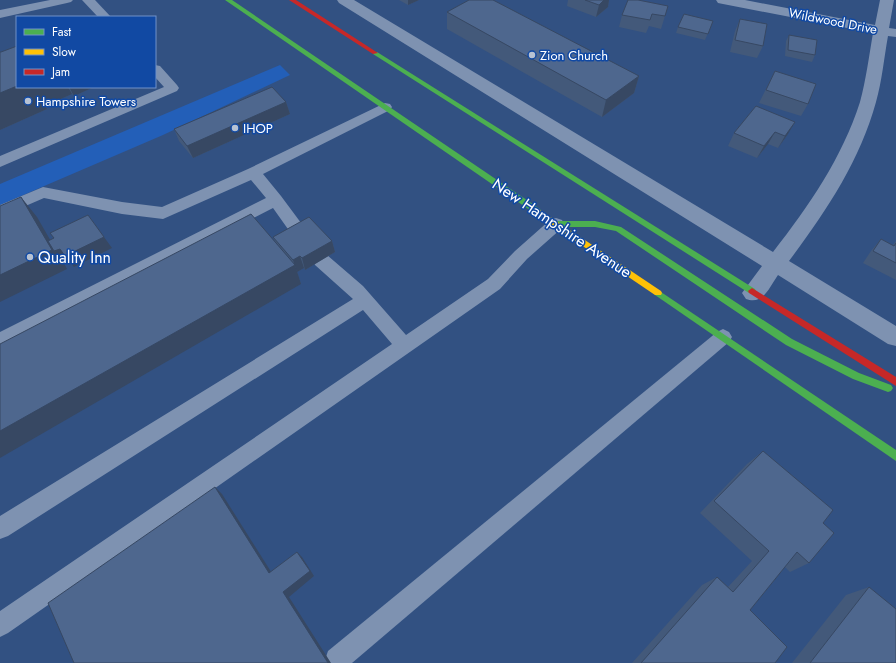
<svg xmlns="http://www.w3.org/2000/svg" width="896" height="663" font-family="Jost,sans-serif">
<style>
.green{fill:#235fb8}
.lines{fill:none;stroke-linecap:round;stroke-linejoin:round}
.lane{fill:#7e92b1;fill-rule:evenodd}
.street{fill:#7e92b1;fill-rule:evenodd}
.fast{fill:#4caf50;fill-rule:evenodd}
.slow{fill:#ffc107;fill-rule:evenodd}
.jam{fill:#c62828;fill-rule:evenodd}
.wall{fill:#43597a}
.shaded-wall{fill:#374863}
.building{fill:#4e678e;stroke:#374863}
.poi-dot{fill:#b7c2d3;stroke:#1149a3;stroke-width:1.5}
.labels{text-anchor:middle;dominant-baseline:central;stroke-width:3;stroke-linejoin:round;paint-order:stroke}
.far-street-label{font-size:13px;fill:#fff;stroke:#1149a3}
.far-poi-label{font-size:13px;fill:#fff;stroke:#1149a3;text-anchor:start}
.street-label{font-size:16px;fill:#fff;stroke:#1149a3}
.poi-label{font-size:16px;fill:#fff;stroke:#1149a3;text-anchor:start}
</style>
<rect width="100%" height="100%" fill="#325182"/>
<path class="green" d="M280 65 290 75 163 135 0 205V184Z"/>
<g class="lines">
<g class="lane">
<path d="M50 0H73L71 2 67 3 0 18V10Z"/>
<path d="M82 0H95L111 17H98Z"/>
<path d="M155 65 160 66 177 85 179 88 177 91 0 167V156L164 87 155 77Z"/>
<path d="M385 103 390 104 392 107 390 110 263 174 281 196 307 231 309 235 307 239 301 241 295 239 273 208 0 349V332L266 198 251 180 163 219 122 214 44 198 0 217V205L43 187 122 202 162 207 248 169Z"/>
<path d="M556 218 562 220 564 224 562 228 527 259 500 289 8 633 0 637V611L392 344 363 310 8 536 0 539V516L353 299 315 265 313 260 315 255 321 254 327 255 363 286 406 335 488 279 515 251 550 220Z"/>
<path d="M723 329 729 332 732 337 729 342 352 663H326L325 660 328 651 717 332Z"/>
</g>
<path class="street" d="M337 0H354L773 252C809 206 842 158 860 102 866 80 869 56 873 33L723 4 718 3 716 0H745L875 25 880 0H894L889 28 896 29V37L888 36C884 58 882 81 876 102 860 161 825 213 789 261L896 326V346L888 344 778 275C769 288 763 305 746 299L742 293 762 266 339 3Z"/>
<g class="fast">
<path d="M225 0H232L540 209 541 211 540 213H534Z"/>
<path d="M373 52H377L755 289 756 291 755 293H749L373 54Z"/>
<path d="M556 221H595L621 227 792 339 859 373 891 385 893 388 891 391 888 392 853 379 786 345 616 231 595 227H556L552 224Z"/>
<path d="M658 290 896 450V461L655 295 654 293Z"/>
</g>
<path class="slow" d="M537 208 661 291 662 293 661 295H655L534 213 533 211Z"/>
<g class="jam">
<path d="M289 0H296L378 53 373 54Z"/>
<path d="M752 288 896 377V386L749 293 748 291Z"/>
</g>
</g>
<g class="wall">
<path d="M399 0H419L408 5Z"/>
<path d="M568 0H609L608 7 596 17 567 6Z"/>
<path d="M668 6 661 29 649 26 646 33 619 27 622 15Z"/>
<path d="M447 12 639 76 634 93 602 117 447 29Z"/>
<path d="M740 19 763 46 757 58 730 52 735 31Z"/>
<path d="M713 21 705 40 676 33 678 27Z"/>
<path d="M789 35 815 55 812 62 785 56 786 41Z"/>
<path d="M0 52 17 87H94L74 96 72 94 45 106 47 109 0 130Z"/>
<path d="M775 71 808 104 801 116 759 103Z"/>
<path d="M286 102 290 114 193 158 179 141 174 129Z"/>
<path d="M756 106 788 134 778 148 768 144 757 158 728 146 734 133Z"/>
<path d="M273 237 332 241 335 252 305 270 304 268 297 272 301 284 275 242Z"/>
<path d="M881 239 893 245 896 241V280L863 263 871 251Z"/>
<path d="M763 451 823 523 809 563 790 572 785 567 750 610 775 663H632L702 585 717 577 728 587 752 561 700 513 747 464Z"/>
<path d="M869 587 896 663H792L846 595Z"/>
</g>
<g class="shaded-wall">
<path d="M408 0H419L408 5Z"/>
<path d="M604 0H609L608 7 596 17 599 5Z"/>
<path d="M639 76 634 93 602 117 606 100Z"/>
<path d="M17 86V87H68L72 94 45 106 47 109 0 130V93Z"/>
<path d="M69 87H94L74 96Z"/>
<path d="M286 102 290 114 193 158 187 146Z"/>
<path d="M795 122 788 134 778 148 785 136Z"/>
<path d="M775 132 768 144 757 158 764 146Z"/>
<path d="M21 197 37 217 56 250 60 249 104 237 112 248 74 267 68 260 64 263 67 269 0 302V275Z"/>
<path d="M332 241 335 252 305 270 302 258Z"/>
<path d="M300 256 304 268 297 272 293 260Z"/>
<path d="M295 265 301 284 0 458V431Z"/>
<path d="M215 487 222 494 275 578 269 573Z"/>
<path d="M297 552 302 557 314 576 289 597 331 663H328L283 592Z"/>
</g>
<g class="building">
<path d="M469 0H493L639 76 606 100 447 12Z"/>
<path d="M585 0H604L599 5Z"/>
<path d="M628 0H638L668 6 665 16 652 14 650 20 622 15Z"/>
<path d="M684 14 713 21 708 34 678 27Z"/>
<path d="M740 19 767 24 763 46 735 40Z"/>
<path d="M789 35 817 40 815 55 788 50Z"/>
<path d="M17 46V86L0 93V52H1Z"/>
<path d="M775 71 816 84 808 104 766 90Z"/>
<path d="M272 87 286 102 187 146 174 129Z"/>
<path d="M756 106 795 122 785 136 775 132 764 146 734 133Z"/>
<path d="M21 197 52 250 0 275V206Z"/>
<path d="M251 214 295 265 0 431V344Z"/>
<path d="M88 215 104 237 65 256 60 249 54 251 48 241 54 238 50 233Z"/>
<path d="M309 217 332 241 302 258 300 256 293 260 273 237Z"/>
<path d="M881 239 894 246 896 243V263L873 251Z"/>
<path d="M763 451 833 510 823 523 834 533 809 563 797 552 750 610 787 647 775 663H641L717 577 733 592 769 551 714 501Z"/>
<path d="M215 487 269 573 297 552 310 571 283 592 328 663H74L48 603Z"/>
<path d="M869 587 896 609V663H810Z"/>
</g>
<g class="poi-dot">
<circle cx="532" cy="55" r="4"/>
<circle cx="28" cy="101" r="4"/>
<circle cx="235" cy="128" r="4"/>
<circle cx="30" cy="257" r="4"/>
</g>
<g class="labels">
<g class="far-street-label">
<text transform="translate(833 21) rotate(11)">Wildwood Drive</text>
</g>
<g class="far-poi-label">
<text x="540" y="55">Zion Church</text>
<text x="36" y="101">Hampshire Towers</text>
<text x="243" y="128">IHOP</text>
</g>
<g class="street-label">
<text transform="translate(562 228) rotate(34)">New Hampshire Avenue</text>
</g>
<g class="poi-label">
<text x="38" y="257">Quality Inn</text>
</g>
</g>
<rect x="16" y="16" width="140" height="72" fill="#1149a3" stroke="#7092c8"/>
<rect x="24" y="29" width="20" height="6" fill="#4caf50" stroke="#7092c8"/>
<text x="52" y="36" font-size="12" fill="#ffffff">Fast</text>
<rect x="24" y="49" width="20" height="6" fill="#ffc107" stroke="#7092c8"/>
<text x="52" y="56" font-size="12" fill="#ffffff">Slow</text>
<rect x="24" y="69" width="20" height="6" fill="#c62828" stroke="#7092c8"/>
<text x="52" y="76" font-size="12" fill="#ffffff">Jam</text>
</svg>
